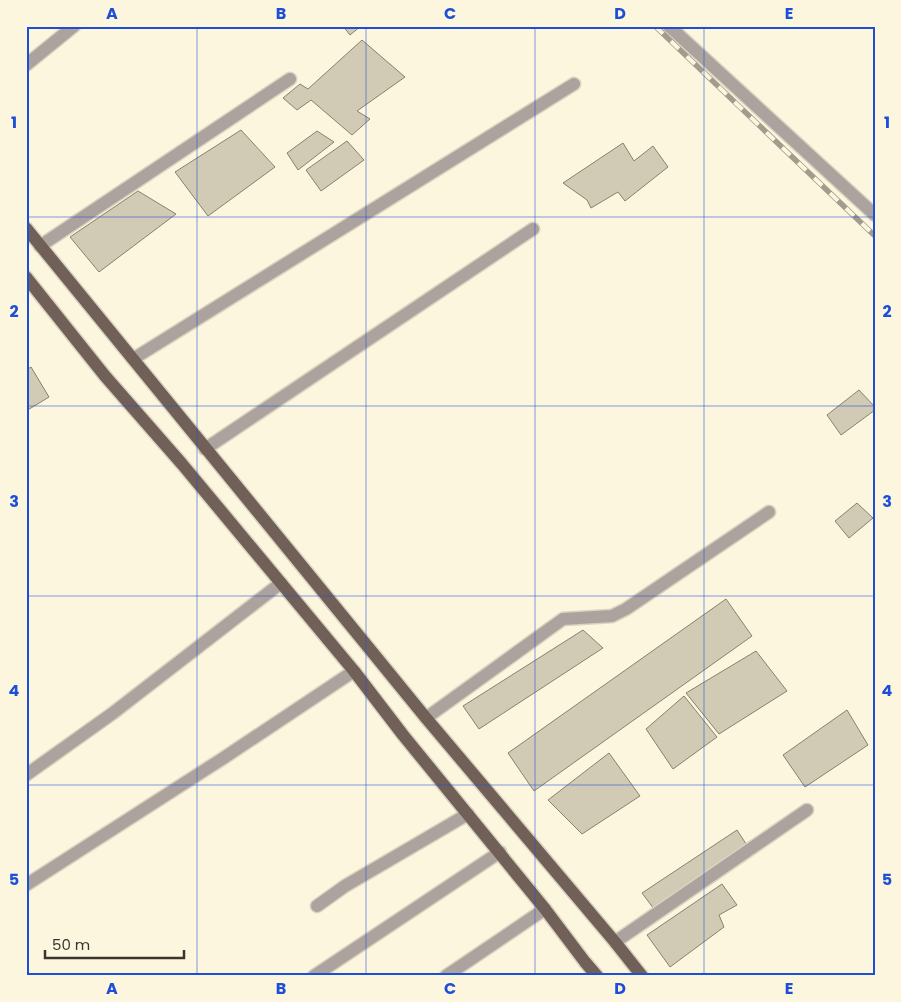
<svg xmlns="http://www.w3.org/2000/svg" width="901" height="1002" font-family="Poppins,sans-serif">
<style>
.building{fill:#d1cab4;stroke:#88816d}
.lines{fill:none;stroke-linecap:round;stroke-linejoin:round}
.street-casing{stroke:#dad3bf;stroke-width:15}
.primary-casing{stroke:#dad3bf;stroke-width:15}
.street{stroke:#ada39e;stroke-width:12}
.primary{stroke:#716057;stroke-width:12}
.rail-casing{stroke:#a19c8c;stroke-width:5.5}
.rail{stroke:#fdf6df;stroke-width:4;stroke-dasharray:11;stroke-linecap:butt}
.grid{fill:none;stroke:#1d4ed8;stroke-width:1;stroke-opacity:0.55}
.neatline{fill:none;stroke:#1d4ed8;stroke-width:2}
.grid-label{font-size:16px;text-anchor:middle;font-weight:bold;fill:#1d4ed8}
</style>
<rect width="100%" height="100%" fill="#fdf6df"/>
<g class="building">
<path d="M343 26H361L350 35Z"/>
<path d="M362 40 405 77 357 111 370 119 352 135 311 100 297 110 283 98 300 84 308 89Z"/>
<path d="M241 130 275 167 208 216 175 172Z"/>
<path d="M317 131 334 142 298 170 287 153Z"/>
<path d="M347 141 364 160 321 191 306 170Z"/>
<path d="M623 143 634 161 653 146 668 167 625 201 618 192 591 208 587 200 563 183Z"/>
<path d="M138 191 176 214 99 272 70 237Z"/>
<path d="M31 367 49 397 26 411V370Z"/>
<path d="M859 390 875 407V410L841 435 827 415Z"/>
<path d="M857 503 873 518 849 538 835 521Z"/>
<path d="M726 599 752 636 534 791 508 753Z"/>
<path d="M583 630 603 648 479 729 463 706Z"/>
<path d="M756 651 787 691 719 734 686 693Z"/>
<path d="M684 696 717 737 673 769 646 729Z"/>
<path d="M847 710 868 745 805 787 783 755Z"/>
<path d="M609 753 640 796 582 834 548 800Z"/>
<path d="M737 830 752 853 660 917 642 893Z"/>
<path d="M722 884 737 905 719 915 724 927 670 967 647 935Z"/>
</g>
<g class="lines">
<defs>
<g id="street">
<path d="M669 26 875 215"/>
<path d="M26 65 74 26"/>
<path d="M40 246 290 79"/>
<path d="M133 359 574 84"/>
<path d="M205 449 533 229"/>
<path d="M426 718 563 619 612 616 626 609 769 512"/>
<path d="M26 775 113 713 281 583"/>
<path d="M26 885 222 759 354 671"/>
<path d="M317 906 345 886 468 814"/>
<path d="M615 942 807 810"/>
<path d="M314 976 500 852"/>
<path d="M446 976 545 909"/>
</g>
<g id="primary">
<path d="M26 228 426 718 615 942 642 976"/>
<path d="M26 277 105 376 182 464 354 671 403 735 545 909 585 962 597 976"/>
</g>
</defs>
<use href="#street" class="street-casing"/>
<use href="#primary" class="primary-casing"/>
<use href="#street" class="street"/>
<use href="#primary" class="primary"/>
<defs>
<path id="rail" d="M655 26 875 236"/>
</defs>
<use href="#rail" class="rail-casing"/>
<use href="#rail" class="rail"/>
</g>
<path class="grid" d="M197 26V976M366 26V976M535 26V976M704 26V976M26 217H875M26 406H875M26 596H875M26 785H875"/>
<rect width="901" height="1002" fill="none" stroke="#fdf6df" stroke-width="55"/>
<path d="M45 950v8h139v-8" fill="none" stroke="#39362d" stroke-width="2.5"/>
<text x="52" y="950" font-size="15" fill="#39362d" stroke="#fdf6df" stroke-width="4" paint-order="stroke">50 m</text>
<rect x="28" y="28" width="846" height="946" class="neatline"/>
<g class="grid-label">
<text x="112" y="19">A</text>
<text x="281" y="19">B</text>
<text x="450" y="19">C</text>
<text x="620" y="19">D</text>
<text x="789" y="19">E</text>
<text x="14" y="128">1</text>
<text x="887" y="128">1</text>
<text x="14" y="317">2</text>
<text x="887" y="317">2</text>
<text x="14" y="507">3</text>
<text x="887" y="507">3</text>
<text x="14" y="696">4</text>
<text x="887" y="696">4</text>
<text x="14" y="885">5</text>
<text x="887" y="885">5</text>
<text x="112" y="994">A</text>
<text x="281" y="994">B</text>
<text x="450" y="994">C</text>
<text x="620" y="994">D</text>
<text x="789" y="994">E</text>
</g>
</svg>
